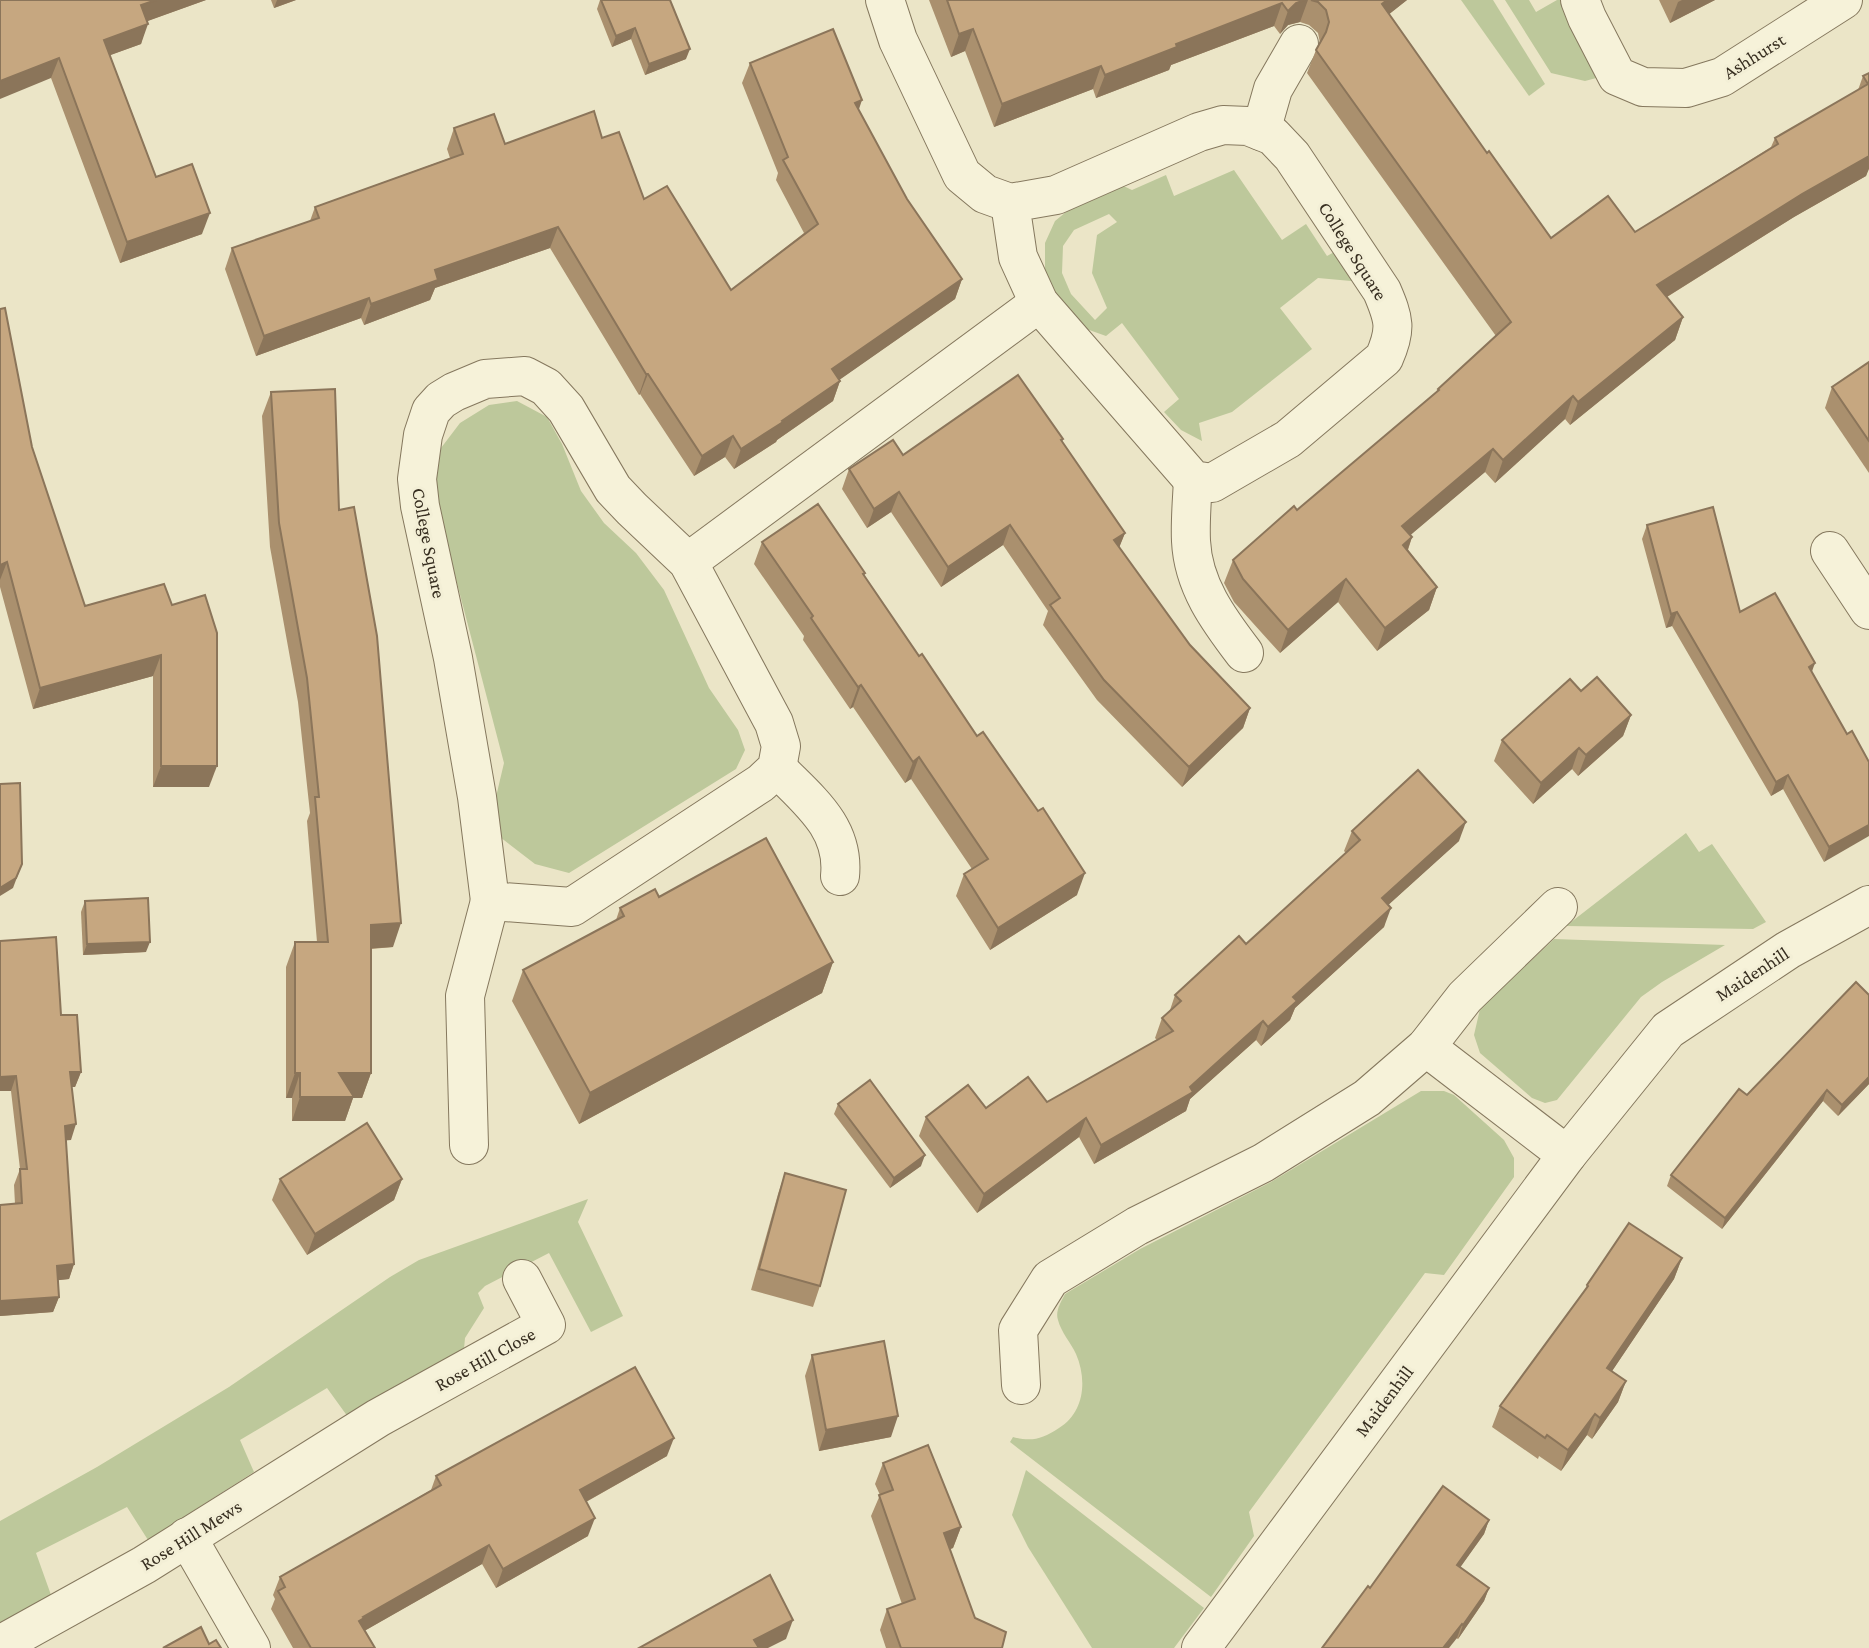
<svg xmlns="http://www.w3.org/2000/svg" width="1869" height="1648" font-family="'Crimson Pro',serif">
<style>
.green{fill:#bdc89b;fill-rule:evenodd}
.lines{fill:none;stroke-linecap:round;stroke-linejoin:round}
.minor-casing{stroke:#85785e;stroke-width:40}
.minor{stroke:#f6f2d9;stroke-width:38}
.wall{fill:#aa906e}
.shaded-wall{fill:#8b755a}
.building{fill:#c6a780;stroke:#8b755a;stroke-width:2}
.labels{text-anchor:middle;dominant-baseline:central;stroke-width:6;stroke-linejoin:round;paint-order:stroke}
.street-label{font-size:19px;fill:#372e20;stroke:#f3efd6}
</style>
<rect width="100%" height="100%" fill="#ebe5c7"/>
<g class="green">
<path d="M1461 0H1493L1545 84 1529 96Z"/>
<path d="M1505 0H1529L1536 12 1557 0H1564L1600 77 1585 81 1551 73Z"/>
<path d="M1234 170 1282 240 1306 224 1327 256 1338 250 1362 282 1318 278 1280 308 1312 349 1232 412 1199 423 1202 441 1181 430 1164 412 1179 399 1122 323 1106 336 1078 326 1048 291 1045 270V243L1055 221 1077 203 1117 183 1132 190 1166 175 1174 196ZM1109 214 1117 222 1097 235 1092 273 1107 308 1095 320 1071 294 1062 273 1063 246 1074 230Z"/>
<path d="M517 401 547 417 562 444 581 491 604 523 636 553 664 590 709 688 738 730 745 750 736 769 569 873 535 864 500 837 491 818 504 763 434 495 441 448 460 423 489 405Z"/>
<path d="M1686 833 1699 852 1712 844 1766 922 1753 929 1566 926Z"/>
<path d="M1554 939 1725 945 1662 982 1641 997 1557 1100 1545 1103 1532 1098 1480 1053 1474 1035 1480 1009Z"/>
<path d="M1421 1091H1444L1454 1095 1504 1140 1514 1158V1177L1444 1275 1425 1273 1249 1512 1254 1536 1211 1597 1010 1442 1013 1437C1032 1442 1042 1439 1059 1428 1085 1412 1087 1379 1076 1354 1071 1343 1061 1332 1058 1320 1055 1311 1061 1302 1065 1294L1140 1249 1271 1182Z"/>
<path d="M588 1199 578 1222 623 1316 591 1332 549 1253 485 1286 478 1293 484 1308 465 1338 464 1349 348 1417 327 1388 240 1440 254 1472 148 1540 127 1507 36 1553 51 1595 0 1624V1521L97 1467 229 1387 390 1277 419 1260Z"/>
<path d="M1026 1470 1204 1608 1174 1648H1092L1028 1547 1012 1515Z"/>
</g>
<g class="lines">
<defs>
<g id="minor">
<path d="M885 0 898 40 962 175 985 194 1010 203 1056 195 1199 132 1223 125 1248 126 1273 136 1292 156 1382 291C1394 319 1397 329 1384 358L1288 439 1212 483 1193 480 1039 303 1018 257 1010 203"/>
<path d="M1580 0 1587 18 1617 76 1643 87 1686 88 1722 77 1843 0"/>
<path d="M1261 131 1273 89 1299 44"/>
<path d="M525 376 546 387 566 409 613 489 632 509 688 562 774 723 781 746 777 768 761 783 572 907 490 901 477 797 453 658 420 506 417 479 423 435 431 411 441 400 454 392 485 379Z"/>
<path d="M1193 480C1192 500 1190 521 1191 541 1193 585 1218 619 1244 653"/>
<path d="M1830 551 1869 610"/>
<path d="M688 562 1039 303"/>
<path d="M777 768C808 800 845 827 840 876"/>
<path d="M1426 1047 1567 1155"/>
<path d="M469 1145 465 996 490 901"/>
<path d="M1021 1385 1018 1330 1050 1279 1137 1226 1263 1163 1367 1098 1426 1047 1465 997 1558 907"/>
<path d="M187 1537 251 1648"/>
<path d="M0 1645 144 1565 378 1418 546 1325 522 1279"/>
<path d="M1201 1648 1567 1155 1668 1030 1788 950 1869 905"/>
</g>
</defs>
<use href="#minor" class="minor-casing"/>
<use href="#minor" class="minor"/>
</g>
<g class="wall">
<path d="M0 0H206L147 21 141 44 110 55 156 177 202 234 120 263 51 78Z"/>
<path d="M271 0H296L274 8Z"/>
<path d="M600 0H670L686 59 645 75 631 39 612 47 597 9Z"/>
<path d="M929 0H1407L1389 14 1487 153 1551 238 1635 232 1771 147 1775 138 1858 90 1863 76 1869 73 1868 169 1866 176 1794 217 1667 297 1683 317 1675 340 1570 425 1565 419 1495 483 1485 472 1410 535 1412 537 1408 550 1437 587 1429 610 1377 651 1338 602 1280 653 1234 602 1224 583 1233 560 1297 510 1436 392 1438 389 1496 336 1307 73 1316 50 1320 43 1318 33 1309 25 1300 22 1288 25 1280 34 1274 26 1171 65 1169 70 1096 98 1093 89 994 127 965 51 951 57Z"/>
<path d="M1659 0H1715L1670 23Z"/>
<path d="M750 63 859 110 907 199 962 279 955 299 840 379V381L833 401 777 440 776 442 734 469 725 457 694 476 640 394 639 395 550 248 435 288 430 300 364 325 361 318 256 356 225 269 232 248 310 221 315 207 450 158 447 149 454 128 505 144 602 138 644 199 731 290 804 233 776 180 778 173 742 83Z"/>
<path d="M0 309 32 447 85 606 164 584 209 787H153V676L33 709 0 587Z"/>
<path d="M1869 362V473L1825 408 1832 387Z"/>
<path d="M271 392 339 510 393 947 371 949V1073L362 1098H353L345 1121H292V1098H286V967L295 942H317L307 821 310 813 298 702 270 547 262 416Z"/>
<path d="M1063 439 1062 442 1125 533 1119 547 1190 645 1250 708 1243 728 1182 787 1097 700 1043 625 1048 611 1003 545 941 587 891 512 867 528 842 489 849 469 903 455Z"/>
<path d="M1647 525 1740 612 1812 672 1847 734 1869 762 1824 862 1783 789 1771 796 1672 626 1666 628 1642 539Z"/>
<path d="M762 542 865 573 864 576 1077 895 990 950 956 896 964 874 972 869 911 779 905 783 853 707 850 709 803 640 804 636 754 564Z"/>
<path d="M1581 691 1631 715 1623 736 1578 776 1572 769 1533 804 1494 761 1502 740Z"/>
<path d="M1352 831 1459 841 1388 905 1384 927 1295 1008 1290 1020 1261 1046 1256 1040 1190 1099 1186 1111 1094 1164 1079 1137 977 1213 919 1136 926 1117 986 1108 1047 1102 1157 1040 1155 1038 1162 1018 1169 1013 1175 995 1246 944 1346 853 1344 851Z"/>
<path d="M659 897 833 962 822 993 579 1124 512 1001 523 970 616 920 620 908Z"/>
<path d="M85 901 146 952 83 955 81 912Z"/>
<path d="M1869 995V1084L1838 1116 1823 1101 1722 1229 1667 1186 1671 1175 1747 1095Z"/>
<path d="M61 1015 81 1072 75 1087H72L71 1140H66L74 1264 69 1279 58 1280 59 1297 53 1312 0 1316V1205L15 1204 14 1185 20 1169 11 1091H0Z"/>
<path d="M838 1104 921 1166 890 1188 834 1114Z"/>
<path d="M785 1173 820 1286 813 1307 751 1290 778 1194Z"/>
<path d="M280 1179H402L394 1200 307 1255 272 1200Z"/>
<path d="M1682 1258 1674 1279 1612 1371 1626 1381 1618 1402 1592 1439 1587 1435 1561 1471 1539 1456 1538 1459 1492 1427 1500 1406 1585 1290 1587 1285Z"/>
<path d="M812 1355 891 1437 819 1451 805 1376Z"/>
<path d="M667 1456 586 1502 588 1536 496 1588 482 1564 364 1631 375 1648H293L271 1609 275 1599 273 1595 280 1577 431 1490 436 1476Z"/>
<path d="M883 1463 961 1527 953 1548 950 1549 975 1618 1002 1648H886L880 1630 887 1609 902 1604 871 1516 880 1495 875 1484Z"/>
<path d="M1489 1520 1484 1534 1460 1567 1489 1588 1484 1601 1458 1639 1370 1588Z"/>
</g>
<g class="shaded-wall">
<path d="M156 0H206L134 26 141 5Z"/>
<path d="M277 0H296L274 8Z"/>
<path d="M1305 0H1308L1300 22 1288 25 1280 34 1288 11 1296 3Z"/>
<path d="M1387 0H1407L1373 27 1382 4Z"/>
<path d="M1682 0H1715L1670 23 1678 2Z"/>
<path d="M1282 3 1274 26 1171 65 1169 70 1096 98 1105 75 1176 44Z"/>
<path d="M148 24 141 44 97 60 104 40Z"/>
<path d="M635 28 631 39 612 47 616 36Z"/>
<path d="M973 29 965 51 951 57 959 34Z"/>
<path d="M690 49 686 59 645 75 649 64Z"/>
<path d="M59 58 51 78 0 99V81Z"/>
<path d="M1101 66 1093 89 994 127 1002 104Z"/>
<path d="M862 100 855 121V103Z"/>
<path d="M1869 156V169L1866 176 1794 217 1649 308 1657 285 1802 194Z"/>
<path d="M210 213 202 234 120 263 127 242Z"/>
<path d="M558 227 550 248 435 288 430 300 364 325 371 304 435 270Z"/>
<path d="M962 279 955 299 825 390 832 369Z"/>
<path d="M369 298 361 318 256 356 264 336Z"/>
<path d="M1683 317 1675 340 1570 425 1578 402Z"/>
<path d="M646 374H648L640 394 639 395Z"/>
<path d="M840 381 833 401 777 440 776 442 734 469 741 449Z"/>
<path d="M1573 396 1565 419 1495 483 1503 460Z"/>
<path d="M733 436 725 457 694 476 702 456Z"/>
<path d="M1493 449 1485 472 1394 549 1402 526Z"/>
<path d="M899 492 891 512 867 528 874 509Z"/>
<path d="M1010 525 1003 545 941 587 948 567Z"/>
<path d="M1125 533 1117 553 1114 540Z"/>
<path d="M1412 537 1404 560 1403 545Z"/>
<path d="M7 562 0 580V565Z"/>
<path d="M1346 579 1338 602 1280 653 1288 630Z"/>
<path d="M1437 587 1429 610 1377 651 1385 628Z"/>
<path d="M1677 612 1672 626 1666 628 1671 614Z"/>
<path d="M161 655 153 676 33 709 40 688Z"/>
<path d="M1815 663 1810 677 1809 667Z"/>
<path d="M861 685 853 707 850 709 858 687Z"/>
<path d="M1250 708 1243 728 1182 787 1189 767Z"/>
<path d="M1631 715 1623 736 1578 776 1586 755Z"/>
<path d="M1579 748 1572 769 1533 804 1541 783Z"/>
<path d="M919 757 911 779 905 783 913 762Z"/>
<path d="M161 766H217L209 787H153Z"/>
<path d="M1788 775 1783 789 1771 796 1776 782Z"/>
<path d="M1466 822 1459 841 1375 917 1382 898Z"/>
<path d="M1869 825V836L1824 862 1829 847Z"/>
<path d="M22 864 13 888 0 896V888Z"/>
<path d="M1085 873 1077 895 990 950 998 928Z"/>
<path d="M1391 908 1384 927 1295 1008 1290 1020 1261 1046 1268 1027 1293 997Z"/>
<path d="M401 923 393 947 362 949 371 925Z"/>
<path d="M150 942 146 952 83 955 87 944Z"/>
<path d="M833 962 822 993 579 1124 590 1093Z"/>
<path d="M1263 1021 1256 1040 1190 1099 1186 1111 1094 1164 1101 1145 1190 1087Z"/>
<path d="M70 1072H81L75 1087H64Z"/>
<path d="M295 1073H300L292 1098H286Z"/>
<path d="M339 1073H371L362 1098H353L345 1121H292L300 1097Z"/>
<path d="M16 1076 11 1091H0V1077Z"/>
<path d="M1869 1077V1084L1838 1116 1842 1105Z"/>
<path d="M1827 1090 1823 1101 1722 1229 1725 1218Z"/>
<path d="M1086 1118 1079 1137 977 1213 984 1194Z"/>
<path d="M76 1124 71 1140 59 1141 65 1126Z"/>
<path d="M925 1155 921 1166 890 1188 894 1178Z"/>
<path d="M402 1179 394 1200 307 1255 315 1234Z"/>
<path d="M1682 1258 1674 1279 1600 1389 1607 1368Z"/>
<path d="M74 1264 69 1279 51 1281 57 1266Z"/>
<path d="M59 1297 53 1312 0 1316V1301Z"/>
<path d="M1626 1381 1618 1402 1592 1439 1600 1418Z"/>
<path d="M1595 1414 1587 1435 1561 1471 1568 1450Z"/>
<path d="M898 1416 891 1437 819 1451 826 1430Z"/>
<path d="M674 1438 667 1456 573 1509 580 1490Z"/>
<path d="M595 1518 588 1536 496 1588 503 1569Z"/>
<path d="M1489 1520 1484 1534 1452 1579 1457 1565Z"/>
<path d="M961 1527 953 1548 937 1554 944 1533Z"/>
<path d="M489 1545 482 1564 359 1634V1621L363 1617Z"/>
<path d="M1489 1588 1484 1601 1458 1639 1463 1625Z"/>
<path d="M793 1620 786 1639 768 1648H751L754 1640Z"/>
<path d="M1462 1624 1457 1638 1449 1648H1443Z"/>
</g>
<g class="building">
<path d="M0 0H156L141 5 148 24 104 40 156 177 192 164 210 213 127 242 59 58 0 81Z"/>
<path d="M601 0H670L690 49 649 64 635 28 616 36Z"/>
<path d="M947 0H1305L1296 3 1288 11 1282 3 1176 44 1177 47 1105 75 1101 66 1002 104 973 29 959 34Z"/>
<path d="M1311 0H1387L1382 4 1487 153 1489 151 1551 238 1608 196 1635 232 1778 144 1775 138 1868 84 1863 76 1869 73V156L1802 194 1657 285 1683 317 1578 402 1573 396 1503 460 1493 449 1402 526 1412 537 1403 545 1437 587 1385 628 1346 579 1288 630 1243 579 1233 560 1294 506 1297 510 1439 390 1438 389 1511 322 1316 50 1326 32 1329 22 1326 10 1318 2Z"/>
<path d="M833 29 862 100 855 103 907 199 962 279 832 369 840 381 782 421 783 422 741 449 733 436 702 456 648 374H646L558 227 435 270 438 280 371 304 369 298 264 336 232 248 319 218 315 207 463 154 454 128 494 114 505 144 594 111 602 138 619 132 644 199 667 186 731 290 818 224 783 160 788 157 750 63Z"/>
<path d="M5 308 32 447 85 606 164 584 172 605 205 595 217 633V766H161V655L40 688 7 562 0 565V309Z"/>
<path d="M1869 362V441L1832 387Z"/>
<path d="M1018 375 1063 439 1061 440 1125 533 1114 540 1190 645 1250 708 1189 767 1104 680 1050 605 1060 598 1010 525 948 567 899 492 874 509 849 469 893 440 903 455Z"/>
<path d="M335 389 339 510 354 507 377 636 401 923 371 925V1073H339L354 1097H300V1073H295V942H328L315 797H319L307 678 279 523 271 392Z"/>
<path d="M818 504 865 573 863 574 919 656 922 654 977 736 983 732 1038 811 1043 808 1085 873 998 928 964 874 988 859 919 757 913 762 861 685 858 687 811 618 813 616 762 542Z"/>
<path d="M1713 507 1740 612 1775 593 1815 663 1809 667 1847 734 1852 731 1869 762V825L1829 847 1788 775 1776 782 1677 612 1671 614 1647 525Z"/>
<path d="M1597 677 1631 715 1586 755 1579 748 1541 783 1502 740 1570 679 1581 691Z"/>
<path d="M1418 770 1466 822 1382 898 1391 908 1293 997 1297 1001 1268 1027 1263 1021 1190 1087 1193 1092 1101 1145 1086 1118 984 1194 926 1117 968 1085 986 1108 1028 1077 1047 1102 1173 1031 1162 1018 1181 1001 1175 995 1239 936 1246 944 1360 840 1352 831Z"/>
<path d="M20 783 22 864 16 878 0 888V784Z"/>
<path d="M766 838 833 962 590 1093 523 970 624 916 620 908 655 889 659 897Z"/>
<path d="M148 898 150 942 87 944 85 901Z"/>
<path d="M56 937 61 1015H77L81 1072H70L76 1124 65 1126 74 1264 57 1266 59 1297 0 1301V1205L22 1203 20 1169H27L16 1076 0 1077V941Z"/>
<path d="M1856 982 1869 995V1077L1842 1105 1827 1090 1725 1218 1671 1175 1739 1089 1747 1095Z"/>
<path d="M870 1080 925 1155 894 1178 838 1104Z"/>
<path d="M367 1123 402 1179 315 1234 280 1179Z"/>
<path d="M785 1173 846 1190 820 1286 759 1269Z"/>
<path d="M1629 1223 1682 1258 1607 1368 1626 1381 1600 1418 1595 1414 1568 1450 1547 1435 1545 1438 1500 1406 1588 1286 1587 1285Z"/>
<path d="M884 1341 898 1416 826 1430 812 1355Z"/>
<path d="M635 1367 674 1438 580 1490 595 1518 503 1569 489 1545 363 1617 364 1618 359 1621 375 1648H311L278 1591 285 1587 280 1577 441 1485 436 1476Z"/>
<path d="M928 1445 961 1527 944 1533 975 1618 1006 1632 1002 1648H901L887 1609 915 1599 879 1495 893 1490 883 1463Z"/>
<path d="M1443 1486 1489 1520 1457 1565 1489 1588 1463 1625 1462 1624 1443 1648H1322L1368 1586 1370 1588Z"/>
<path d="M770 1575 793 1620 754 1640 759 1648H639Z"/>
<path d="M201 1627 209 1644 216 1640 221 1648H163Z"/>
</g>
<g class="labels">
<g class="street-label">
<text transform="translate(1754 56) rotate(-32)">Ashhurst</text>
<text transform="translate(1353 251) rotate(58)">College Square</text>
<text transform="translate(429 543) rotate(79)">College Square</text>
<text transform="translate(1752 974) rotate(-33)">Maidenhill</text>
<text transform="translate(485 1359) rotate(-29)">Rose Hill Close</text>
<text transform="translate(1384 1401) rotate(-53)">Maidenhill</text>
<text transform="translate(191 1535) rotate(-32)">Rose Hill Mews</text>
</g>
</g>
</svg>
